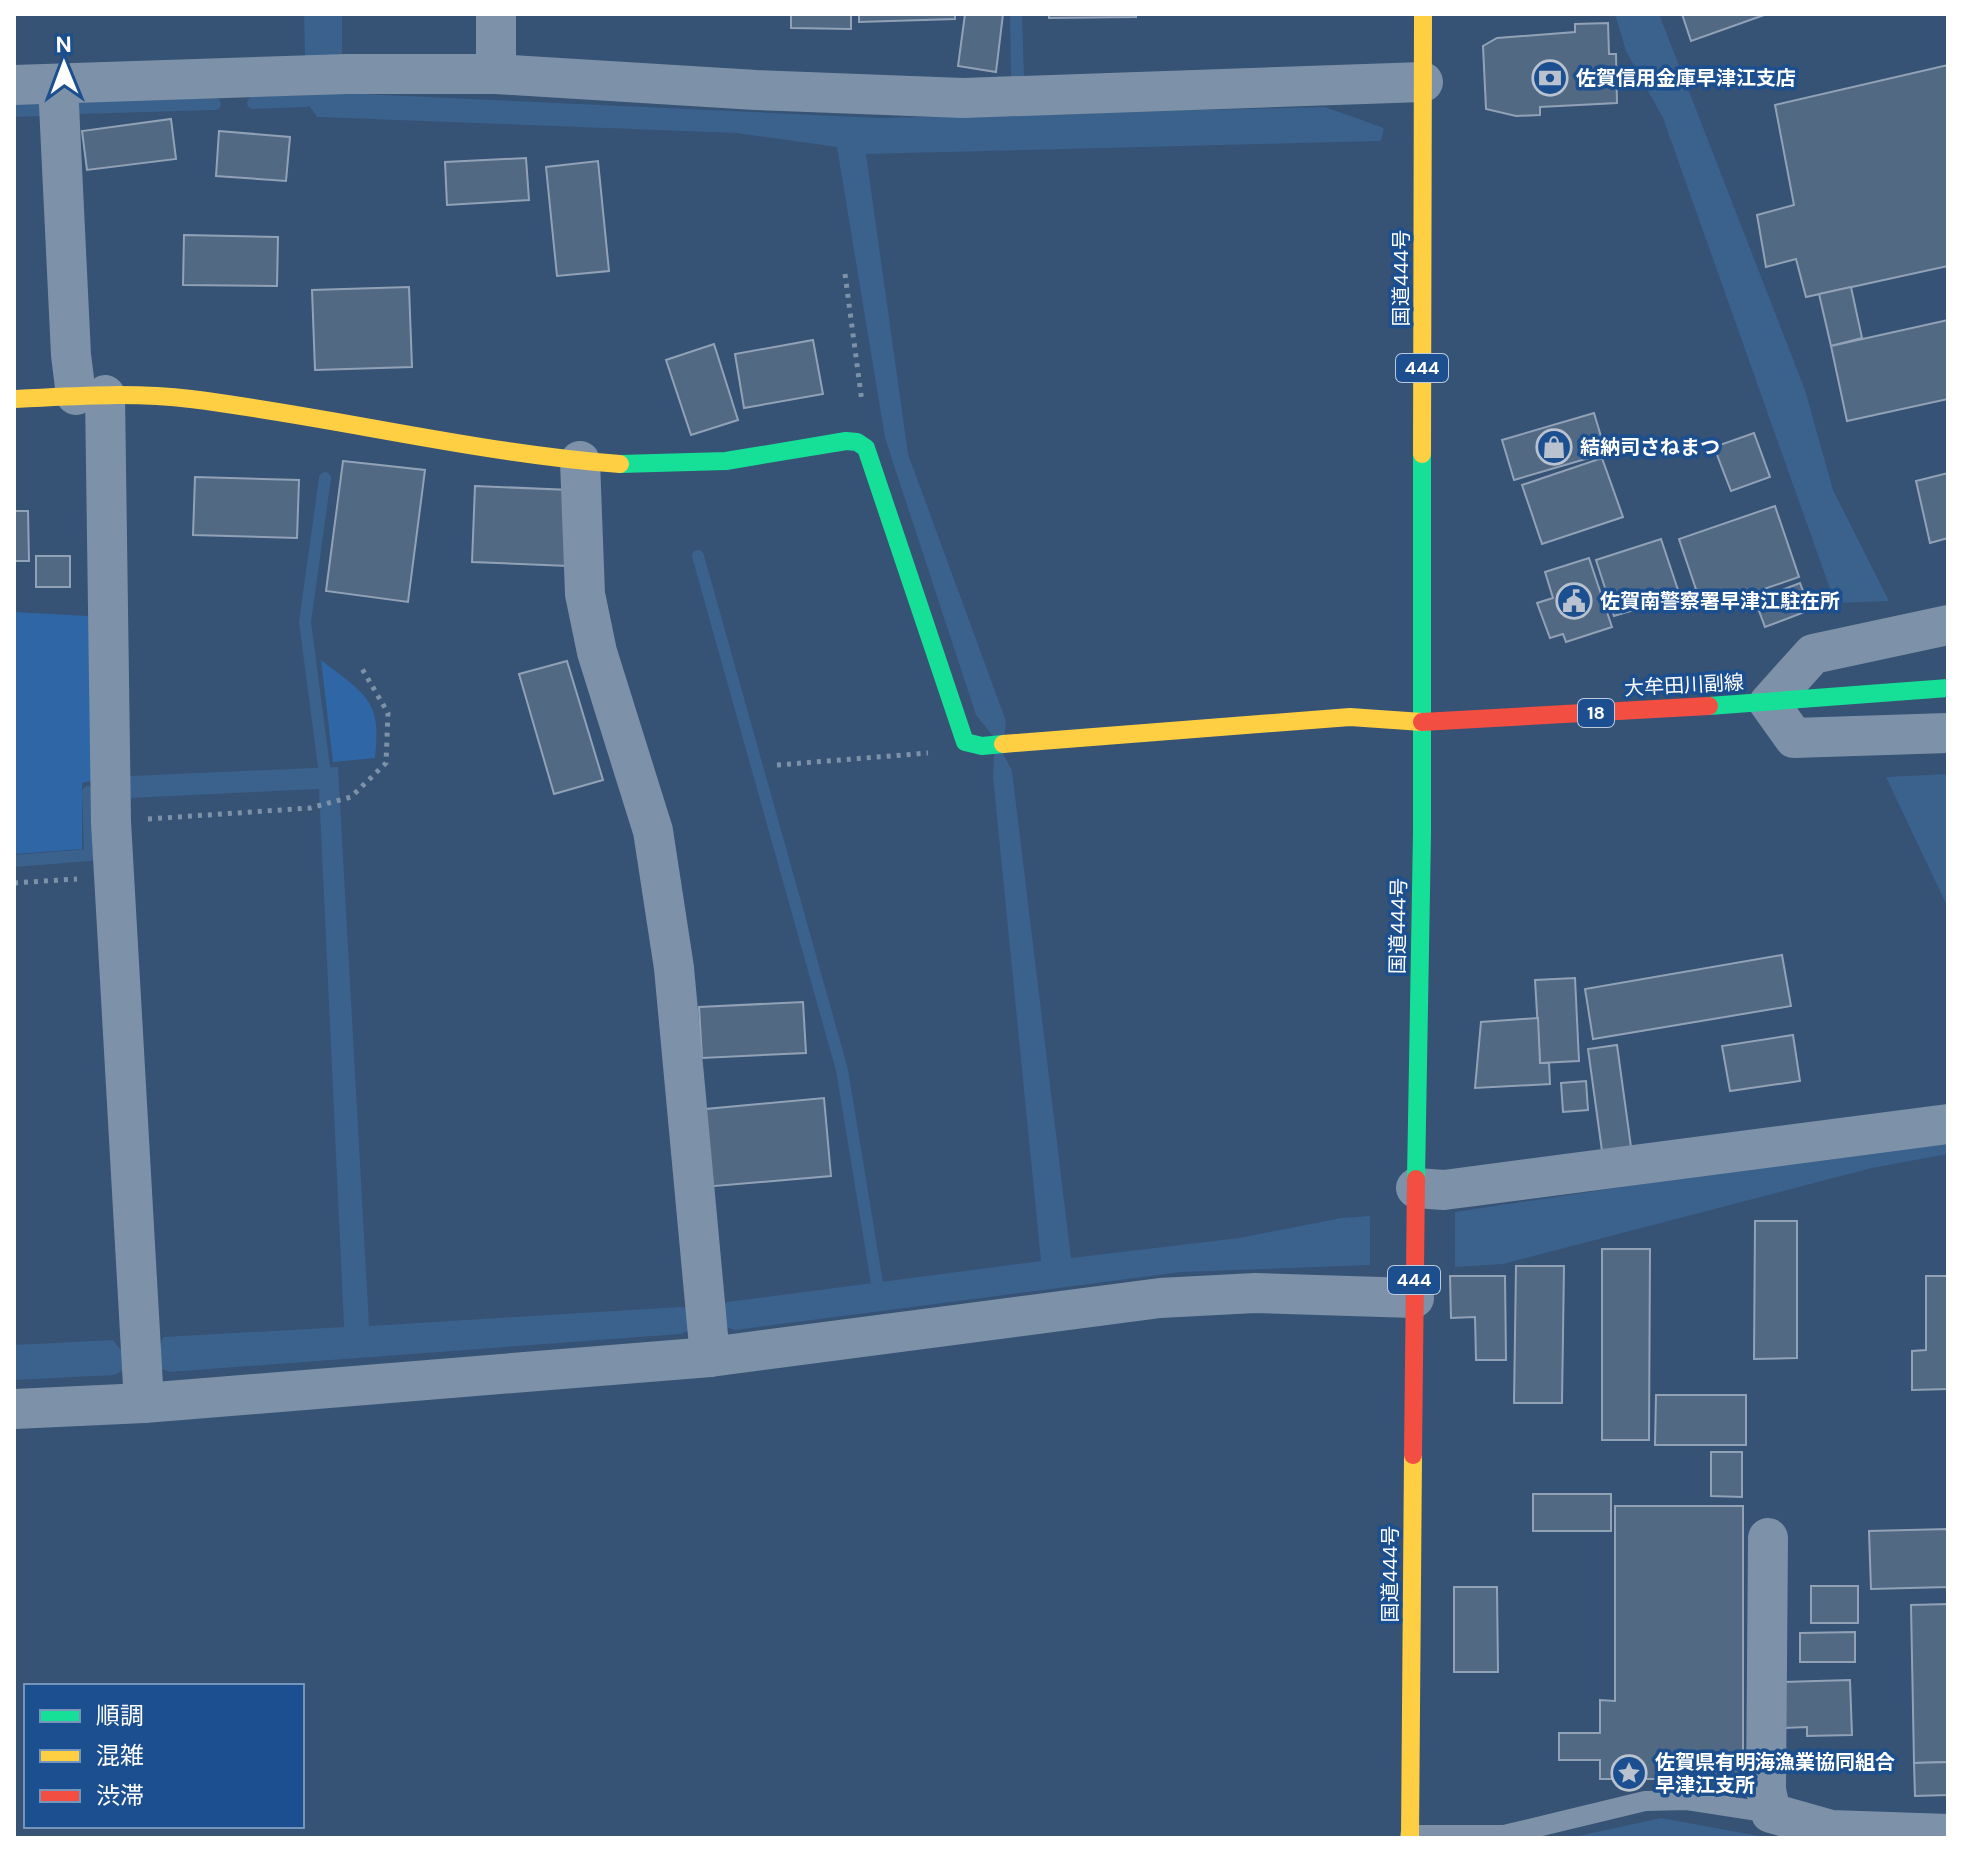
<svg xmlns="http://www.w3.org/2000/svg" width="1962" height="1852" font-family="'DM Sans','Noto Sans JP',sans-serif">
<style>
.green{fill:#2f66a5}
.water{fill:#3b618d}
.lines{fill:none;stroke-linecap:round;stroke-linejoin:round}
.stream{stroke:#3b618d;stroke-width:12}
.building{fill:#526984;stroke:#92a2b6;stroke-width:2}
.path{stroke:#7d92a8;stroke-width:5;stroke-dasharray:4 6;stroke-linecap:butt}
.lane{stroke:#7d92a8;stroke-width:20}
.street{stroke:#7d92a8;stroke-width:40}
.fast{stroke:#16e098;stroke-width:18}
.slow{stroke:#ffcf43;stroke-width:18}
.jam{stroke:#f24e42;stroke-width:18}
.labels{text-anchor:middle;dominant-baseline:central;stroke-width:7;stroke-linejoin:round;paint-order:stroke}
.shield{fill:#1b4f8f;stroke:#bbcadd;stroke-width:2}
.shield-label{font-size:18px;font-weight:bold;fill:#fff}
.poi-label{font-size:20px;font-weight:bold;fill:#fff;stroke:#1b4f8f;text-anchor:start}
.street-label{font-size:20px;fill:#fff;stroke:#1b4f8f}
</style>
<rect width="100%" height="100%" fill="#365274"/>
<g class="green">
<path d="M14 612 89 616 91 781 82 783V849L14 854Z"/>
<path d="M321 660C363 693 383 699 375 758L333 762Z"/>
</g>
<g class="water">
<path d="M304 14H342V93L880 118 1325 107 1384 128 1381 141 866 154 908 454 1006 721 1003 753 1012 771 1071 1258 1239 1238 1341 1218 1370 1216V1265L1181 1272 735 1330 709 1321 681 1334 169 1372C156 1364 127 1365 115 1375L14 1380V1345L113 1340 120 1349 160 1347 163 1337 344 1327 319 789 129 798 128 776 338 767 369 1326 679 1307 700 1309 727 1302 1041 1261 993 777 995 739 976 715 885 438 837 147 736 133 317 117 306 101Z"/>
<path d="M1010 14H1022L1024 76 1011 77Z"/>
<path d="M1615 14H1659L1805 390 1833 490 1889 601 1835 603 1663 118 1626 51Z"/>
<path d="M1946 774 1948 779V908L1886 777Z"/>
<path d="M1948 1138V1154L1872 1168 1503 1264 1455 1267V1212Z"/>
<path d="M1661 1818 1759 1836 1764 1838H1569Z"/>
</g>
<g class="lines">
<g class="stream">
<path d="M253 103 306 101"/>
<path d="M79 108 215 104"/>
<path d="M14 111 43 110"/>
<path d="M698 556 842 1070 877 1283"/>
<path d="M324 767 305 622 325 478"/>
<path d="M14 861 90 855 88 792"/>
</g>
</g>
<g class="building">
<path d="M791 14H851V29L791 28Z"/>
<path d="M859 14H955V19L859 22Z"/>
<path d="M965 14H1003L996 72 958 66Z"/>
<path d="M1049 14H1136V17L1049 18Z"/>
<path d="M1682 14H1767L1691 41Z"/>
<path d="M1608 23 1609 54H1616L1617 103 1540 107V115L1516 116 1486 109 1483 46 1497 38 1575 32V24Z"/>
<path d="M1948 65V266L1806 297 1796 259 1766 267 1757 215 1794 205 1775 105Z"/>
<path d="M171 119 176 159 87 170 82 131Z"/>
<path d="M219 131 290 137 286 181 216 176Z"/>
<path d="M526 158 529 200 447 205 445 162Z"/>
<path d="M598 161 609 271 557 276 546 167Z"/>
<path d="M184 235 278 237 277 286 183 285Z"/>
<path d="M409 287 412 367 315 370 312 290Z"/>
<path d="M1851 287 1862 338 1831 346 1819 294Z"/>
<path d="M1948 320V399L1847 421 1831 346Z"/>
<path d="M813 340 823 394 744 408 735 354Z"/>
<path d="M714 344 738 420 691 435 666 360Z"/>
<path d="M1594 413 1606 453 1514 480 1502 440Z"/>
<path d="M1754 433 1770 477 1731 491 1714 447Z"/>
<path d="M1602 458 1623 517 1542 544 1522 485Z"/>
<path d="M343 461 425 470 408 602 326 591Z"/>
<path d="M1948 473V538L1930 543 1916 481Z"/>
<path d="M195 477 299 480 297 538 193 535Z"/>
<path d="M475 486 571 490 568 566 472 562Z"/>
<path d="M1775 506 1799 577 1703 610 1679 539Z"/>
<path d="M14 511H28L29 561H14Z"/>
<path d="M1661 539 1680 596 1614 616 1596 560Z"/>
<rect x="36" y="556" width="34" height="31"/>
<path d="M1589 558 1612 627 1566 642 1563 634 1550 638 1537 603 1553 598 1545 572Z"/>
<path d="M1800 583 1810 610 1765 627 1755 600Z"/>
<path d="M567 661 603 780 554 794 519 674Z"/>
<path d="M1782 955 1791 1006 1593 1039 1585 989Z"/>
<path d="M1575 978 1579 1061 1540 1063 1535 980Z"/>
<path d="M803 1002 806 1053 702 1058 699 1007Z"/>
<path d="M1538 1018 1540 1063H1549L1550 1084 1475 1088 1481 1022Z"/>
<path d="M1793 1035 1800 1081 1730 1091 1722 1046Z"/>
<path d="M1617 1045 1631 1147 1602 1151 1588 1049Z"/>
<path d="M1586 1081 1588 1110 1563 1112 1561 1083Z"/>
<path d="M824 1098 831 1176 703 1187 695 1110Z"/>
<path d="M1755 1221H1797V1358L1754 1359Z"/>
<path d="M1602 1249H1650L1649 1440H1602Z"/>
<path d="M1516 1266H1564L1562 1403H1514Z"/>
<path d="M1450 1276H1505L1506 1360H1476L1475 1317 1451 1318Z"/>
<path d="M1926 1276H1948V1389L1912 1390V1351L1926 1350Z"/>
<path d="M1656 1395H1746V1445H1655Z"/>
<path d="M1711 1452H1742V1497L1711 1496Z"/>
<rect x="1533" y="1494" width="78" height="37"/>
<path d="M1615 1506H1743V1779H1600V1760H1559V1733H1600V1700L1615 1701Z"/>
<path d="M1948 1529V1587L1871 1589 1869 1531Z"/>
<rect x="1811" y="1586" width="47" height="37"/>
<path d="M1454 1587H1497L1498 1672H1454Z"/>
<path d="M1948 1604V1762L1914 1763 1911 1605Z"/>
<path d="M1855 1632V1662H1800V1633Z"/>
<path d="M1850 1680 1852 1735 1807 1736V1727L1784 1728 1783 1682Z"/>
<path d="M1948 1762V1795L1915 1796 1914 1763Z"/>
</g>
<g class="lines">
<g class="path">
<path d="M845 274 862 402"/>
<path d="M777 765 928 753"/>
<path d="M148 819 310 808 351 797 386 763 388 713 361 667"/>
<path d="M14 883 77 879"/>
</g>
<path class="lane" d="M1410 1835H1504L1645 1801 1687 1800 1771 1813"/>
<g class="street">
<path d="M496 14V74"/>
<path d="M58 84 71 355 76 395"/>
<path d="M14 85 347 74H496L756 90 963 98 1423 82"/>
<path d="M105 395 111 822 144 1403"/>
<path d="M580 461 585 594 597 652 653 831 674 968 710 1357"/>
<path d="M1948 625 1813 654 1769 703 1794 738 1948 733"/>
<path d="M1416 1188 1444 1190 1948 1124"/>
<path d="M14 1409 144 1403 710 1357 1160 1298 1255 1293 1414 1298"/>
<path d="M1768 1538 1766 1790 1771 1813 1831 1830 1948 1834"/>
</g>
<g class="fast">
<path d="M620 464 726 461 846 441 857 442 866 448 965 742 982 746 1003 744"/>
<path d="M1709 706 1948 688"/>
<path d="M1416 1179 1422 833V454"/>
</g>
<g class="slow">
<path d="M14 399C73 396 133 392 191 399 334 417 476 453 620 464"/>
<path d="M1422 454 1423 14"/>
<path d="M1003 744 1350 717 1422 722"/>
<path d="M1410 1838 1413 1455"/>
</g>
<g class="jam">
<path d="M1422 722 1709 706"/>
<path d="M1413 1455 1416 1179"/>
</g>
</g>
<defs>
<symbol id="bank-ring" viewBox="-11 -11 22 22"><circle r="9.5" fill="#1b4f8f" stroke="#b9c2ce" stroke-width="1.5"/><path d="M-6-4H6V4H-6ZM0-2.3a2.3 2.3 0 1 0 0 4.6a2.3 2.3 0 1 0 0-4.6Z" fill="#b9c2ce"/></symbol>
<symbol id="shop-ring" viewBox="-11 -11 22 22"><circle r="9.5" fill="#1b4f8f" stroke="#b9c2ce" stroke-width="1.5"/><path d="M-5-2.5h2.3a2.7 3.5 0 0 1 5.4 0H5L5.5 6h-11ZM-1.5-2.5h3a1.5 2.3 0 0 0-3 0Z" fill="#b9c2ce"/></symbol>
<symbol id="civic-ring" viewBox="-11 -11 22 22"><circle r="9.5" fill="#1b4f8f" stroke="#b9c2ce" stroke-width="1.5"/><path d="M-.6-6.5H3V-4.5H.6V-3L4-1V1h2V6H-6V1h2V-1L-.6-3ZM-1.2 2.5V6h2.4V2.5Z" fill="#b9c2ce"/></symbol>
<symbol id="sight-ring" viewBox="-11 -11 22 22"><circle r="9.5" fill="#1b4f8f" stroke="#b9c2ce" stroke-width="1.5"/><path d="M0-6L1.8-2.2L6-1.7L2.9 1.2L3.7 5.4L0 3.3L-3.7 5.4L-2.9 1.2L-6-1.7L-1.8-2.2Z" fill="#b9c2ce"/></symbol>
</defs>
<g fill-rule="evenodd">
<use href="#bank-ring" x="1530" y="58" width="40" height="40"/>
<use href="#shop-ring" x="1534" y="427" width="40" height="40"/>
<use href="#civic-ring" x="1554" y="581" width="40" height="40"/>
<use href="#sight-ring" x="1609" y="1753" width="40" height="40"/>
</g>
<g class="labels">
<g class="shield">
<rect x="1396" y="354" width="52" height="28" rx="6"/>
<rect x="1578" y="699" width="36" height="28" rx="6"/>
<rect x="1388" y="1266" width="52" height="28" rx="6"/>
</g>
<g class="shield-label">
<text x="1422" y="368">444</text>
<text x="1596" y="713">18</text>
<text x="1414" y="1280">444</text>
</g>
<g class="poi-label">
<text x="1576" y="78">佐賀信用金庫早津江支店</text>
<text x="1580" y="447">結納司さねまつ</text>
<text x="1600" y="601">佐賀南警察署早津江駐在所</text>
<text x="1655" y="1762">佐賀県有明海漁業協同組合<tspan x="1655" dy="23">早津江支所</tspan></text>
</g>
<g class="street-label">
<text transform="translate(1401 278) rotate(-90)">国道444号</text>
<text transform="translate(1684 685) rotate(-3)">大牟田川副線</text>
<text transform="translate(1398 926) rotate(-89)">国道444号</text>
<text transform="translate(1390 1574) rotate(-90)">国道444号</text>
</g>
</g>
<rect width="1962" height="1852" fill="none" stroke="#ffffff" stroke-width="32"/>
<rect x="24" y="1684" width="280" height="144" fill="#1b4f8f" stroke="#7695bc" stroke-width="2"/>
<rect x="40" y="1710" width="40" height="12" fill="#16e098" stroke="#7695bc" stroke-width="2"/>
<text x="96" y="1724" font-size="24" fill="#ffffff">順調</text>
<rect x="40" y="1750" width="40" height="12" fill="#ffcf43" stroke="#7695bc" stroke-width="2"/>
<text x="96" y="1764" font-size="24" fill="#ffffff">混雑</text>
<rect x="40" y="1790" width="40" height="12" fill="#f24e42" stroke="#7695bc" stroke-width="2"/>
<text x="96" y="1804" font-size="24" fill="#ffffff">渋滞</text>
<g transform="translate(64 64) rotate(359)" stroke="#1b4f8f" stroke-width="6" paint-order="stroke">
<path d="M0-6L14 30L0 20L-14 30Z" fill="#ffffff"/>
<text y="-12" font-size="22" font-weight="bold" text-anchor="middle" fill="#ffffff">N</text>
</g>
</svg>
